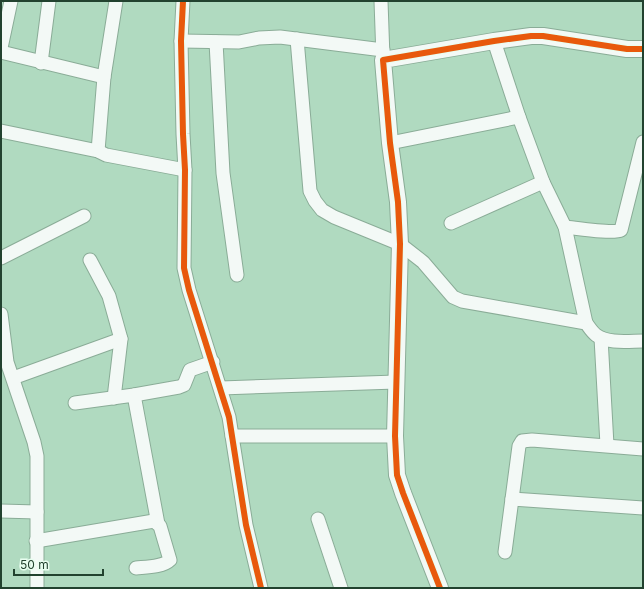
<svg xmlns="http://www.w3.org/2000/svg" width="644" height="589" font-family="Inter,sans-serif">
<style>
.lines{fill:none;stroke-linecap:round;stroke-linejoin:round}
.minor-casing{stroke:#8aac97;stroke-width:15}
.tertiary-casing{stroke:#8aac97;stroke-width:18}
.minor{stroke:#f3f9f6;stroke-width:13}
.tertiary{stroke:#f3f9f6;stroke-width:16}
.cycleway-casing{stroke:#e8fef0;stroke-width:8}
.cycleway{stroke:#e8590c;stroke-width:6}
</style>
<rect width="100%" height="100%" fill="#b0dac0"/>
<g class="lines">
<defs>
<g id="minor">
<path d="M183 1 181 41 183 134 185 170 184 268 189 290 229 417 246 525 261 588"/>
<path d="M381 1 383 58"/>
<path d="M297 39 310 191 315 201 322 210 334 217 400 244 423 262 453 297 462 301 586 323C589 327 592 332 596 335 608 344 629 341 643 341"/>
<path d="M181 41 239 42 259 38 280 37 383 50"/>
<path d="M494 41 519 117 543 182 565 227 586 323"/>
<path d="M216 42 223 173 237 275"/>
<path d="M1 48 11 1"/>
<path d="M1 52 104 77"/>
<path d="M41 63 49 1"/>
<path d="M1 131 98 151 106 155 185 170"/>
<path d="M390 143 519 117"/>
<path d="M98 151 104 77 116 1"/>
<path d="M451 223 543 182"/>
<path d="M565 227C576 228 613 234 621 230L643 142"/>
<path d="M1 258 84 216"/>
<path d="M90 260 109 296 121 339 114 398"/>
<path d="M1 314 7 362 34 442 37 456V588"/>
<path d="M601 338 607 445"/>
<path d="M13 378 121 339"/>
<path d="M221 388 396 382"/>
<path d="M134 395 158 524"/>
<path d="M75 403 134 395 179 387 184 385 190 370 213 362"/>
<path d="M232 436H395"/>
<path d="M512 499 643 508"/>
<path d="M1 511 37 512"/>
<path d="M318 519 341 588"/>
<path d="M36 541 154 521 160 526 170 560C163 567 146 567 136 568"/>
<path d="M505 552 519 446 522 441 532 440 643 449"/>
</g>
<path id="tertiary" d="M440 588 403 493 397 475 395 436 400 244 398 202 390 143 383 60 494 41 531 36H543L627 49H643"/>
</defs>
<use href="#minor" class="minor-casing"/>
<use href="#tertiary" class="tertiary-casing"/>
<use href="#minor" class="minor"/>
<use href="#tertiary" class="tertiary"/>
<defs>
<g id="cycleway">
<path d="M183 1 181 41 183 134 185 170 184 268 189 290 229 417 246 525 261 588"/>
<path d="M440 588 403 493 397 475 395 436 400 244 398 202 390 143 383 60 494 41 531 36H543L627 49H643"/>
</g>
</defs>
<use href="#cycleway" class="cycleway-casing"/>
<use href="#cycleway" class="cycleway"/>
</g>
<rect width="644" height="589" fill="none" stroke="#22422f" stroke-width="4"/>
<path d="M14 569v6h89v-6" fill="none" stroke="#22422f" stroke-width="2"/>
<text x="20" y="569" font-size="12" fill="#22422f" stroke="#e8fef0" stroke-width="3" paint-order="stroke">50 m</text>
</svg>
